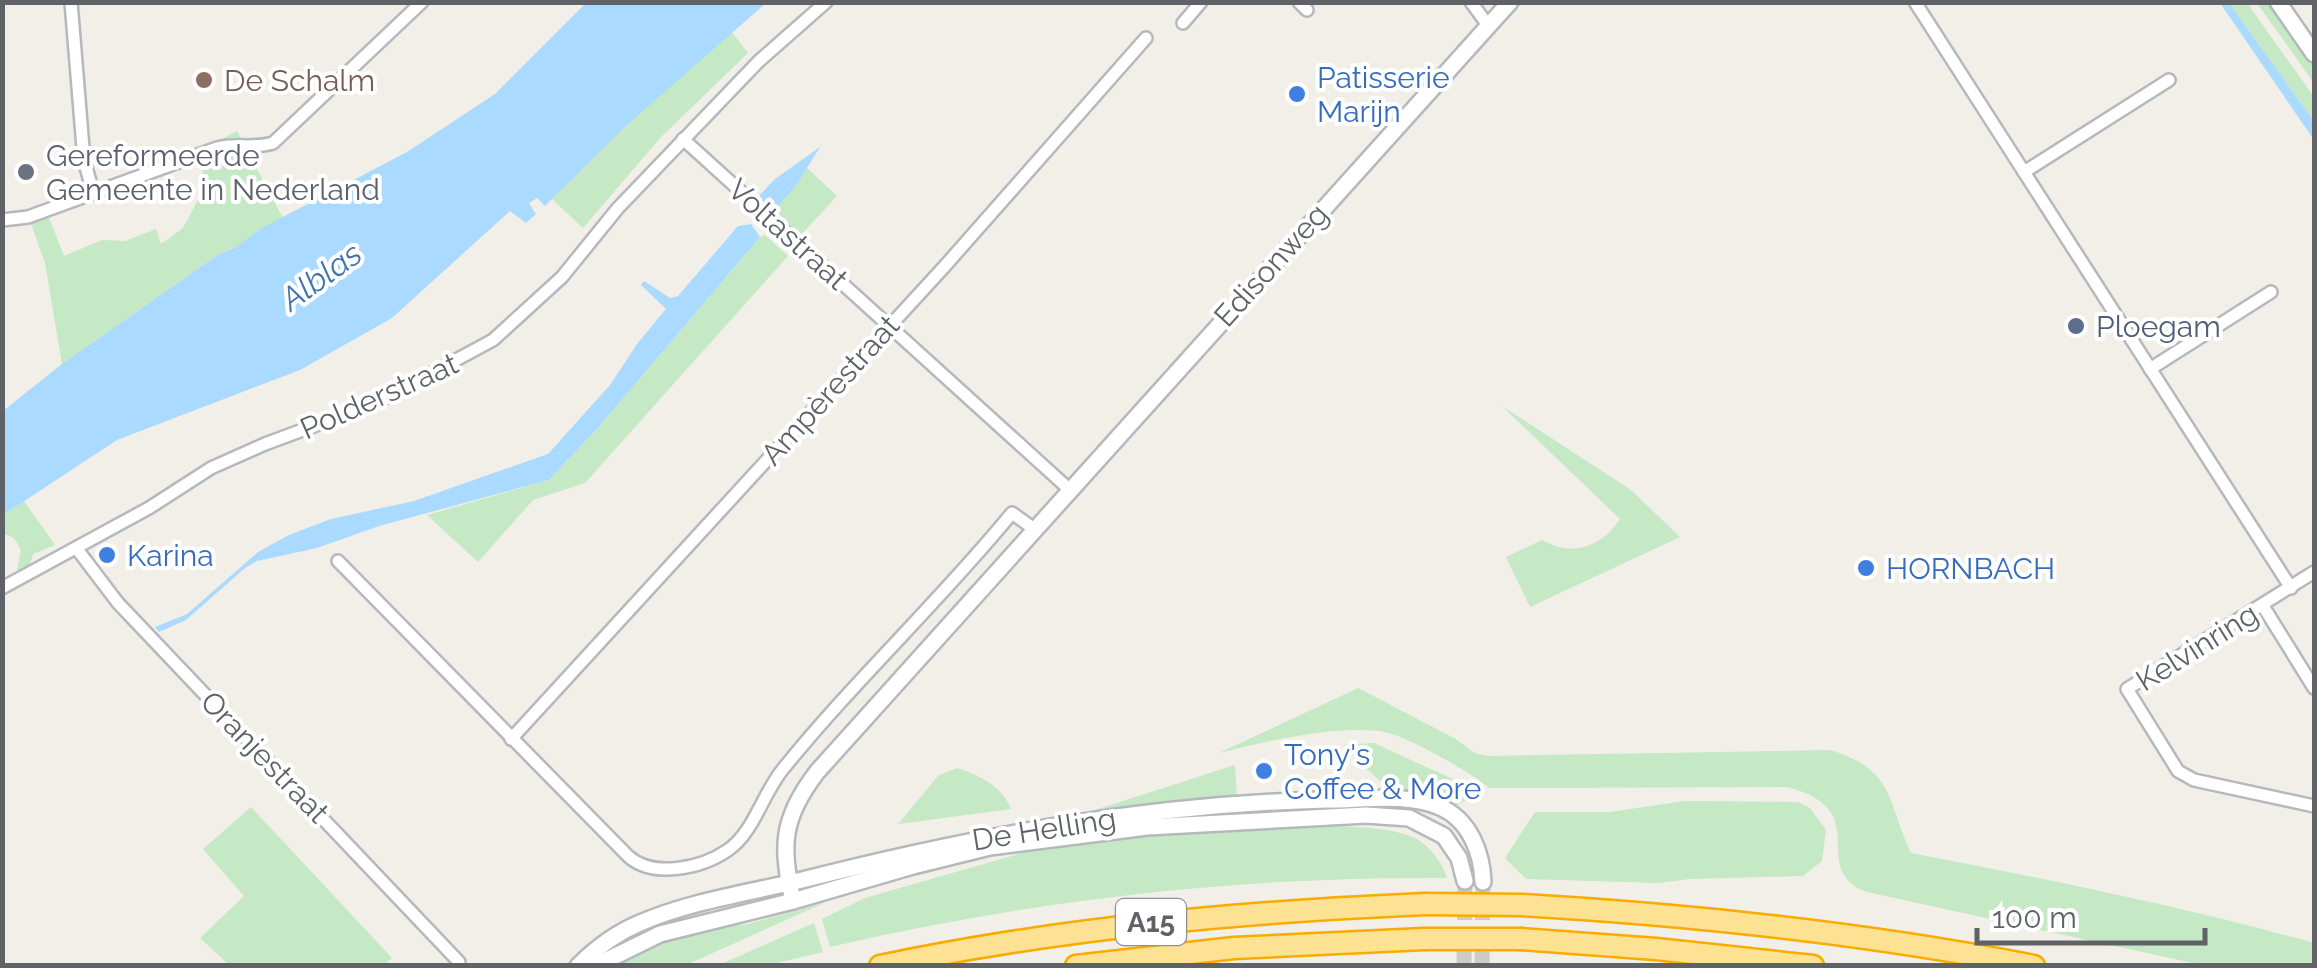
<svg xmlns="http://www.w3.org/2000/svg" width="2317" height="968" font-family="Raleway,sans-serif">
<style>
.green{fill:#c5e8c5}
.water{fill:#aadaff}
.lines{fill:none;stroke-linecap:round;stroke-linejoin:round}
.tertiary-tunnel{stroke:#ccccc8;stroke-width:15;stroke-dasharray:15 8;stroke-linecap:butt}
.minor-casing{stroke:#b5b8bc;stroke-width:16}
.tertiary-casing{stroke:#b5b8bc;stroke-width:20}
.motorway-casing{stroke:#f9ab00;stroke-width:25}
.minor{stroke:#fff;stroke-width:11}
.tertiary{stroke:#fff;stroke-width:15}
.motorway{stroke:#fde293;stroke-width:20}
.motorway-bridge-casing{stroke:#f9ab00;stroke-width:25;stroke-linecap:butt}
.motorway-bridge{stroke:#fde293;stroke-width:20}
.education-dot{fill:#8d6e63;stroke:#fff;stroke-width:4}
.shop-dot{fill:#3f7fe0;stroke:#fff;stroke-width:4}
.worship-dot{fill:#6b7280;stroke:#fff;stroke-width:4}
.service-dot{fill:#5c6f8a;stroke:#fff;stroke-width:4}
.labels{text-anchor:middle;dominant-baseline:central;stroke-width:8;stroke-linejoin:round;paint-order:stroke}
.shield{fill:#fff;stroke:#8f9295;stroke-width:2.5}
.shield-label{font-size:28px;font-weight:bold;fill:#5f6368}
.shop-label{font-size:30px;fill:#366cbe;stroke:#fff;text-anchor:start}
.education-label{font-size:30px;fill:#785e54;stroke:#fff;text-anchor:start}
.worship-label{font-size:30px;fill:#5b616d;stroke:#fff;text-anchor:start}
.street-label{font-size:30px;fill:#5f6368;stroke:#fff}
.service-label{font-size:30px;fill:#4e5e75;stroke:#fff;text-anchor:start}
.water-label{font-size:32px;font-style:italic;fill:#4174aa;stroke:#fff}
</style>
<rect width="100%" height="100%" fill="#f1efe8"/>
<g class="green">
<path d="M2229 3H2247L2314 97V121Z"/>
<path d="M2257 3H2268L2314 67V83Z"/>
<path d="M731 31 748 53 661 137 583 228 552 199 626 126Z"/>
<path d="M237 131 283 218 233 249 219 254 62 364 45 263 30 221 48 215 64 256 102 240 125 241 156 229 161 244 183 228 207 183 195 153Z"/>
<path d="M807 168 837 196 800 236 773 212Z"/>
<path d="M765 235 788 256 585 483 533 500 478 562 427 515 549 480 596 430 760 237Z"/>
<path d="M1502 406 1631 490 1680 537 1530 607 1506 557 1542 540C1571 557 1601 548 1620 519Z"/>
<path d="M24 501 55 545 33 554 30 564 17 571 21 550 14 538 3 533V515Z"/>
<path d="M1358 688 1454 738 1475 753 1488 756 1830 750C1895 770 1886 799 1911 853 2047 879 2181 906 2314 943V965H2202L1867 892C1806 869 1877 810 1787 787L1489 788C1471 772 1402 733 1380 731 1331 726 1267 741 1219 753Z"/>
<path d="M1374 743 1459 782 1476 795 1457 805 1435 796 1390 791 1343 745Z"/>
<path d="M1235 765 1237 799 1073 817Z"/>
<path d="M957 768C979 775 1002 786 1011 809L898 824 939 775Z"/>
<path d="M1685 801 1798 802 1810 808 1826 830 1822 861 1803 876 1690 879 1658 883 1526 879 1505 858 1535 812H1610Z"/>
<path d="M251 807 392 958 383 966 229 965 200 938 244 896 203 849Z"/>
<path d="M1236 827C1277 828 1389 819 1420 841 1433 850 1442 864 1447 878 1240 876 1032 900 830 947L822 919 865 898 1040 848 1088 839Z"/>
<path d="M826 902 686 965 611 966 661 941 693 931 748 924Z"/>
<path d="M814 923 823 952 768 965H719Z"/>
</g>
<g class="water">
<path d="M586 3H766L626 126 545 206 537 198 529 203 536 214 526 223 510 211 392 318 300 370 117 440 3 515V411L62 364 219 254 233 249 262 228 407 152 495 94Z"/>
<path d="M2220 3H2229L2314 121V140Z"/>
<path d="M820 147 797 184 773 212 757 198 775 179Z"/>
<path d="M751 224 760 237 596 430 549 480 379 526 317 548 257 561 245 568 186 620 159 632 155 627 187 614 258 552 289 535 331 519 414 501 548 454 610 385 637 344 666 309 641 285 644 281 670 298 678 296 738 226Z"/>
</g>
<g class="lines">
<g class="tertiary-tunnel">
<path d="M1464 966 1465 881"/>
<path d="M1482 966 1483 882"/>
</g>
<defs>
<g id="minor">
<path d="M71 2 84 160 93 192"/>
<path d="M1299 2 1307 10"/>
<path d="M1471 2 1487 24"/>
<path d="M1915 2 2291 588"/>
<path d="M1183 23 1201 2"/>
<path d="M683 139 1070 490"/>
<path d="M2024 172 2169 80"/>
<path d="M2 220 28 217 217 148C237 143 253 149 273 143L422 2"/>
<path d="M2150 369 2271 292"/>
<path d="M77 549 118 603 459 962"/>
<path d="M338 561 628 856C653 879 702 868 728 850 754 832 763 793 783 769 855 680 940 601 1012 513L1034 529"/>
<path d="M2314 572 2127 689 2178 771 2194 780 2314 806"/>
<path d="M2 588 149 508 211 468 265 444 378 402 493 340 562 277 618 208 759 61 826 2"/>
<path d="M2263 606 2314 688"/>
<path d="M511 739 944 267 1146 38"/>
</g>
<g id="tertiary">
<path d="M2278 2 2314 54"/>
<path d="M793 901C781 846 781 819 817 772L1510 2"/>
<path d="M578 966C596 948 616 933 640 923 691 901 748 893 802 880 975 836 1148 804 1327 800 1363 800 1406 793 1440 807 1470 820 1482 853 1483 882"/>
<path d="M595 966 660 934 793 901 913 866 990 847 1147 827 1366 815 1409 818 1444 836 1459 858 1465 881"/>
</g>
<g id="motorway">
<path d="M1522 905C1694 915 1865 933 2034 966"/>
<path d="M1521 939 1656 949 1813 966"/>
<path d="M880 966C1060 928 1241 912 1425 904"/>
<path d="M1076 966 1234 948 1424 939"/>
</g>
</defs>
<use href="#minor" class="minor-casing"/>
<use href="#tertiary" class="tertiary-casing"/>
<use href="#motorway" class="motorway-casing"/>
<use href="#minor" class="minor"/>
<use href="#tertiary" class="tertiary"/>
<use href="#motorway" class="motorway"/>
<defs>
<g id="motorway-bridge">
<path d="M1425 904 1522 905"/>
<path d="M1424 939H1521"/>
</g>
</defs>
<use href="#motorway-bridge" class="motorway-bridge-casing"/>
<use href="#motorway-bridge" class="motorway-bridge"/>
</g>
<circle class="education-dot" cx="204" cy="80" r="10"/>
<g class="shop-dot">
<circle cx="1297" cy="94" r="10"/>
<circle cx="107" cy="555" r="10"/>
<circle cx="1866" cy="568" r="10"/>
<circle cx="1264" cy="771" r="10"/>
</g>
<circle class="worship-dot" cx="26" cy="172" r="10"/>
<circle class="service-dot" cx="2076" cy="326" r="10"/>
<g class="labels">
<rect class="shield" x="1116" y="899" width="70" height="46" rx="8"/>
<g class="shield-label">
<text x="1151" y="922">A15</text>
</g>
<g class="shop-label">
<text x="1317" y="77">Patisserie<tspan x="1317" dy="34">Marijn</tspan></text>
<text x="127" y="555">Karina</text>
<text x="1886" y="568">HORNBACH</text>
<text x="1284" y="754">Tony's<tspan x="1284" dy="34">Coffee &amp; More</tspan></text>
</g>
<g class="education-label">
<text x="224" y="80">De Schalm</text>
</g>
<g class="worship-label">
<text x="46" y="155">Gereformeerde<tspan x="46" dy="34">Gemeente in Nederland</tspan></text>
</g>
<g class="street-label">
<text transform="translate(788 234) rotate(42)">Voltastraat</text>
<text transform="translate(1271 265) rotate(-48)">Edisonweg</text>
<text transform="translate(830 390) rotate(-48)">Ampèrestraat</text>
<text transform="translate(379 396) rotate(-24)">Polderstraat</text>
<text transform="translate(2197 647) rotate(-32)">Kelvinring</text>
<text transform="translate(265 757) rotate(46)">Oranjestraat</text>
<text transform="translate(1044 829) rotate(-9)">De Helling</text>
</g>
<g class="service-label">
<text x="2096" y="326">Ploegam</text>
</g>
<g class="water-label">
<text transform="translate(321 276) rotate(-36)">Alblas</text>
</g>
</g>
<rect width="2317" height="968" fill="none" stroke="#5f6368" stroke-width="10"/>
<path d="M1977 928v15h228v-15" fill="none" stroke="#5f6368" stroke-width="5"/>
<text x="1992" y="928" font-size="30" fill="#5f6368" stroke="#ffffff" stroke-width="8" paint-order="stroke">100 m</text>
</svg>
